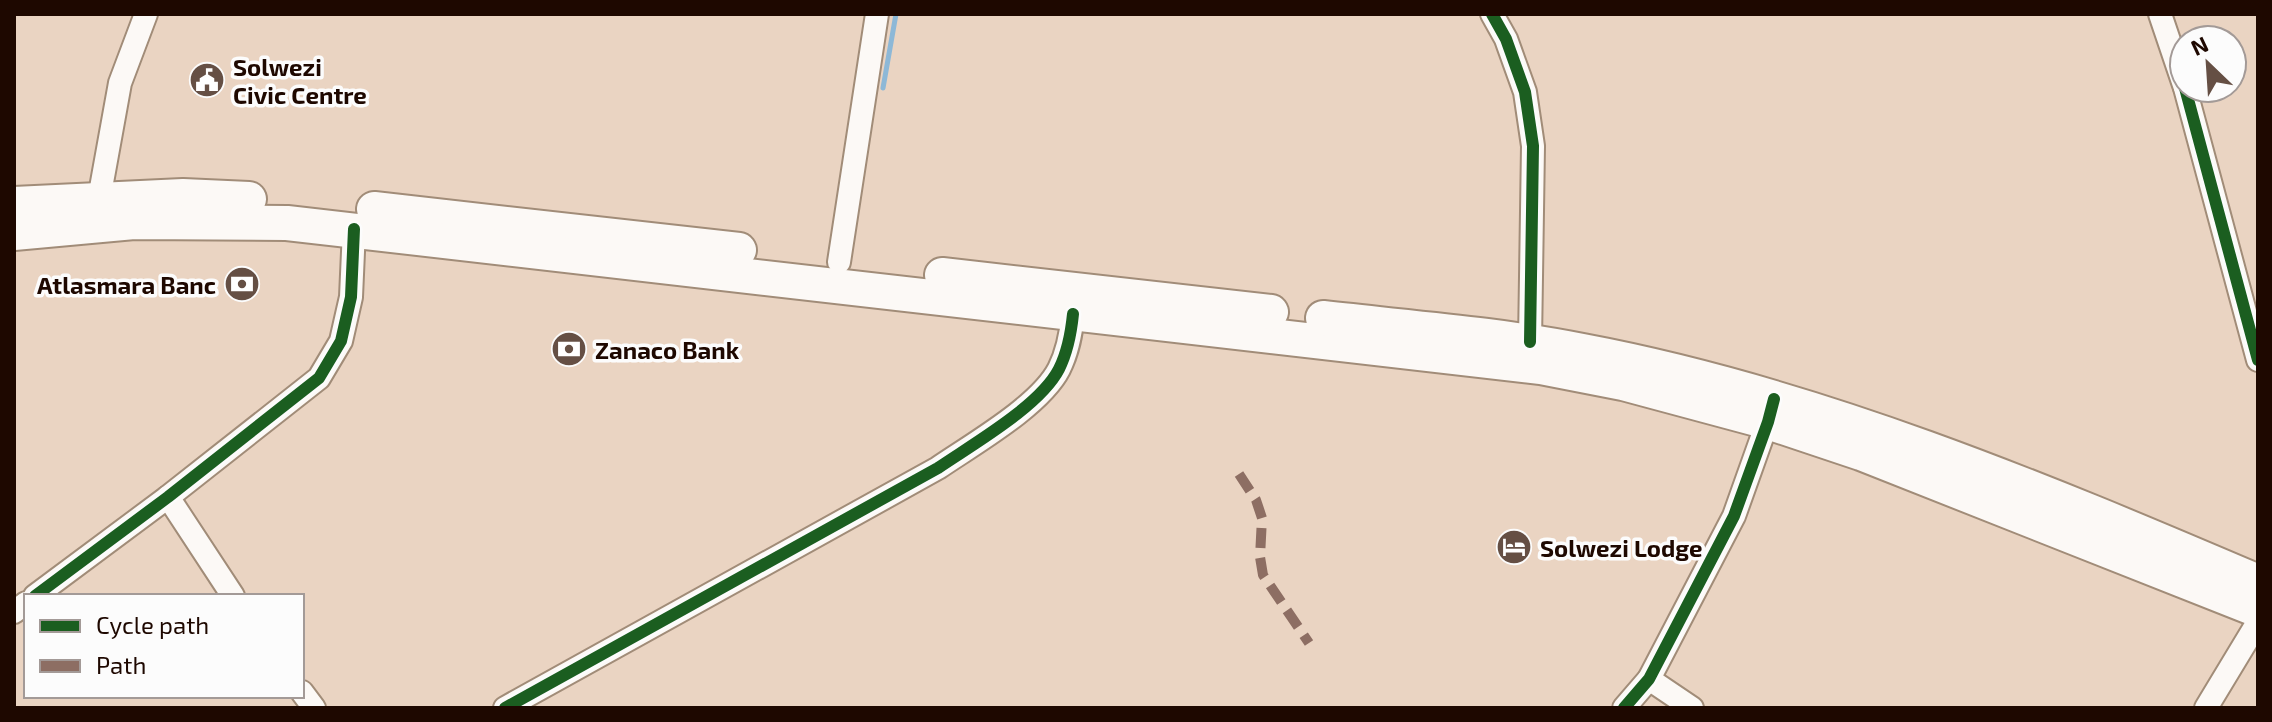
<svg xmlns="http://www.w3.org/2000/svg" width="2272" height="722" font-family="'Exo 2',sans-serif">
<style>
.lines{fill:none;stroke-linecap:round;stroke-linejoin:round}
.stream{stroke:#8db8d7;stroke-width:5}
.minor-casing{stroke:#a18c78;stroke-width:26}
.highway-casing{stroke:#a18c78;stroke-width:38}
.minor{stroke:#fcf9f6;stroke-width:22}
.highway{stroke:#fcf9f6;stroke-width:34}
.quiet{stroke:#8d6e63;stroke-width:10;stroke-dasharray:20 10;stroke-linecap:butt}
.cycleway-casing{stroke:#fcfcfc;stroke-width:17}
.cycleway{stroke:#1b5e20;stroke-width:12}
.labels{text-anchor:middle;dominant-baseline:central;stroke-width:7;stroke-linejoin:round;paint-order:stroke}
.poi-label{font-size:24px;font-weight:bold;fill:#1e0800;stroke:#fcfcfc;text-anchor:start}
</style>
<rect width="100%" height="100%" fill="#ead4c2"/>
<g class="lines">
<path class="stream" d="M883 88 896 14"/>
<defs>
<g id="minor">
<path d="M1492 14 1506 39 1525 92 1533 146 1530 342"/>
<path d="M2160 14 2184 85"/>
<path d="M2185 88 2258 360"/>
<path d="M99 199 120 83 146 14"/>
<path d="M839 262 877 14"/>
<path d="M168 497 233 596"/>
<path d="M35 596 168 497 319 378 341 341 351 297 354 229"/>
<path d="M14 612 26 603"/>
<path d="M1649 679 1692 708"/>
<path d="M302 692 314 708"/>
<path d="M505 708 938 468C973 444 1040 406 1059 369 1068 351 1071 334 1073 314"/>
<path d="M1624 708 1649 679 1734 516 1771 412"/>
<path d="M2206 708 2258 622"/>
</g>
<g id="highway">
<path d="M14 204 183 196 249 199"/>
<path d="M374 209 739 250"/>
<path d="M14 233 134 222 287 223 1541 367 1623 383 1768 422 1861 453 2258 610"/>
<path d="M942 275 1271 312"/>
<path d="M1323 318C1410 328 1496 334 1582 351 1816 395 2040 489 2258 582"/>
</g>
</defs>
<use href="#minor" class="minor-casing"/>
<use href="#highway" class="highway-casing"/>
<use href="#minor" class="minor"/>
<use href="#highway" class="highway"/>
<path class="quiet" d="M1239 474 1256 500 1262 518 1260 557 1263 575 1309 643"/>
<defs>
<g id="cycleway">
<path d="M1492 14 1506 39 1525 92 1533 146 1530 342"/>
<path d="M2185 88 2258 360"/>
<path d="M35 596 168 497 319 378 341 341 351 297 354 229"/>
<path d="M505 708 938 468C973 444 1040 406 1059 369 1068 351 1071 334 1073 314"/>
<path d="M1624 708 1649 679 1734 516 1768 422 1774 399"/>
</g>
</defs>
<use href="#cycleway" class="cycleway-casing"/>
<use href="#cycleway" class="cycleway"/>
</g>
<defs>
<symbol id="civic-disc" viewBox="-11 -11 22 22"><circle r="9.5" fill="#654f44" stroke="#fcfcfc"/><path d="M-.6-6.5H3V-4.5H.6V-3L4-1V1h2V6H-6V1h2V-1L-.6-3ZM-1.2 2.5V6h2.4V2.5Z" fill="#fff"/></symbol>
<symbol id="bank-disc" viewBox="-11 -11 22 22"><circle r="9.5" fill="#654f44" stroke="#fcfcfc"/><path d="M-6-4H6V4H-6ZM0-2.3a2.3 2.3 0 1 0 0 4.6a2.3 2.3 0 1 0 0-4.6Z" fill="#fff"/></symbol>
<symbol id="hotel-disc" viewBox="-11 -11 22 22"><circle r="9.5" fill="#654f44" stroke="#fcfcfc"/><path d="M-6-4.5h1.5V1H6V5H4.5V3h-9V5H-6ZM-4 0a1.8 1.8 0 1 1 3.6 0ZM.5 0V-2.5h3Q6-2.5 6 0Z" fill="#fff"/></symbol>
</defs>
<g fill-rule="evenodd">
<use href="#civic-disc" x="187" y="60" width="40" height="40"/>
<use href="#bank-disc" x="222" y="264" width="40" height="40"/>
<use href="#bank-disc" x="549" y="329" width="40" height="40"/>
<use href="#hotel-disc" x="1494" y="527" width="40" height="40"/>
</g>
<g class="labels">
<g class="poi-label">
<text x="233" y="66">Solwezi<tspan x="233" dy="28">Civic Centre</tspan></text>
<text x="216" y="284" text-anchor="end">Atlasmara Banc</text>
<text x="595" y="349">Zanaco Bank</text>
<text x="1540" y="547">Solwezi Lodge</text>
</g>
</g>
<rect width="2272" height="722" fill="none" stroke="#1e0800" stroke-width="32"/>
<rect x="24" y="594" width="280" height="104" fill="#fcfcfc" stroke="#a39a97" stroke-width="2"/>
<rect x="40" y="620" width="40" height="12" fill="#1b5e20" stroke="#a39a97" stroke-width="2"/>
<text x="96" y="634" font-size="24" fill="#1e0800">Cycle path</text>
<rect x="40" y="660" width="40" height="12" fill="#8d6e63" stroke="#a39a97" stroke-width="2"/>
<text x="96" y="674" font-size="24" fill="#1e0800">Path</text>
<g transform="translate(2208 64) rotate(335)"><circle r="38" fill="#fcfcfc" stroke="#a39a97" stroke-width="2"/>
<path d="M0-6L14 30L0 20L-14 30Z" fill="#654f44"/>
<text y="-12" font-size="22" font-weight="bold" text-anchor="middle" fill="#1e0800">N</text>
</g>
</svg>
